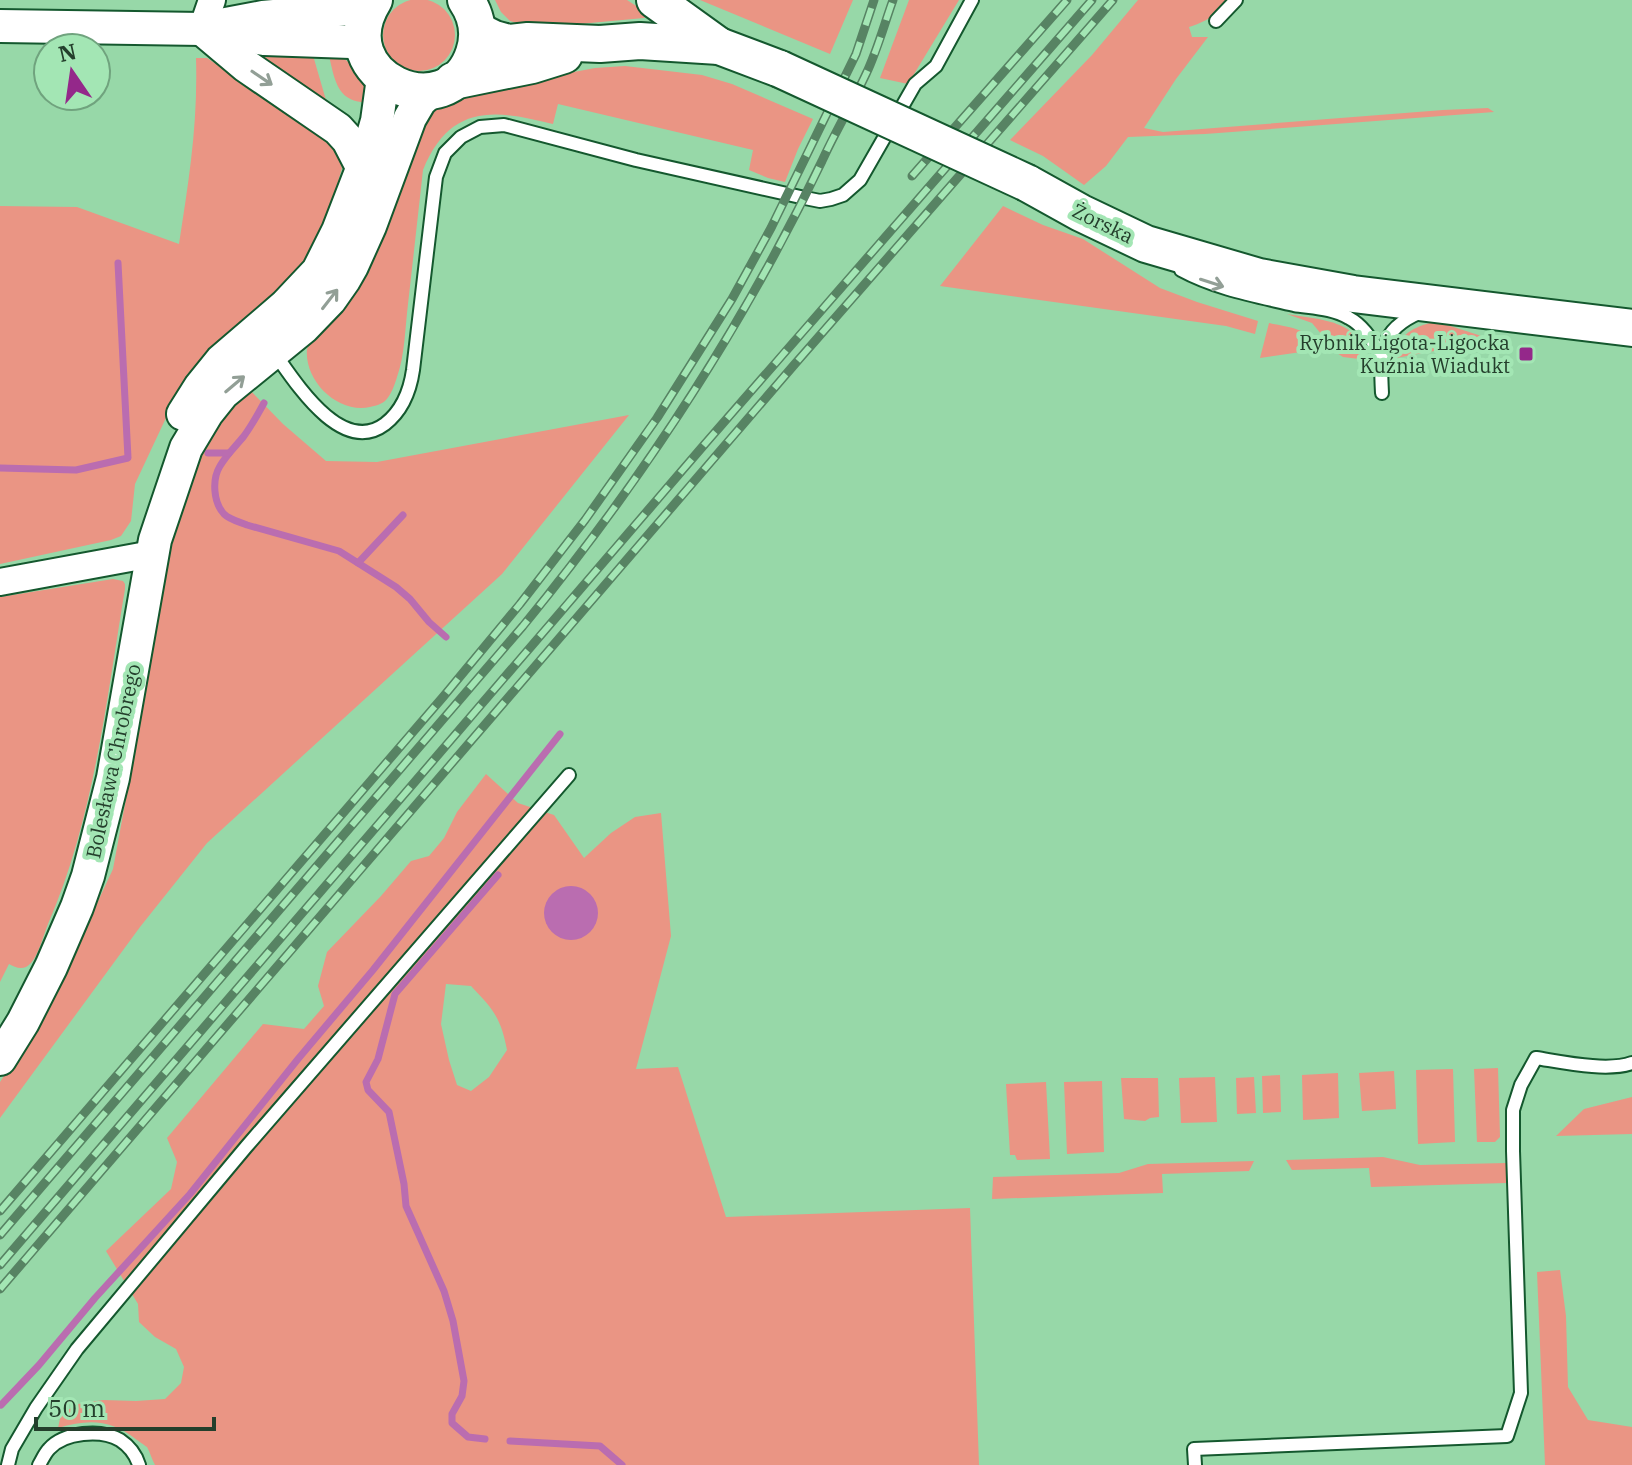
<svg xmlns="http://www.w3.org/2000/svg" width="1632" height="1465" font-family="'IBM Plex Serif',serif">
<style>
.green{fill:#ea9584;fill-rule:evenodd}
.water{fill:#ba6db0}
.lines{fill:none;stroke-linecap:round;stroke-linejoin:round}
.stream{stroke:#ba6db0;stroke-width:7}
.service-casing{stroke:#14582e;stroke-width:16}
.minor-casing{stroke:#14582e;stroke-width:30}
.tertiary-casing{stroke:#14582e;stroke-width:36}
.secondary-casing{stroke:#14582e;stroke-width:40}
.service{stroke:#fff;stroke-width:12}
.minor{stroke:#fff;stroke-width:26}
.tertiary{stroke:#fff;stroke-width:32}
.secondary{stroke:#fff;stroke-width:36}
.rail-casing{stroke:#578363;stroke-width:9}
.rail{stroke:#a3e6b4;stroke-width:6;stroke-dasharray:18;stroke-linecap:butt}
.secondary-bridge-casing{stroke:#14582e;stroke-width:40;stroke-linecap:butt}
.secondary-bridge{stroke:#fff;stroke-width:36}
.oneway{stroke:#929f96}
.poi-dot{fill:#94288a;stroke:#a3e6b4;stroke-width:3}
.labels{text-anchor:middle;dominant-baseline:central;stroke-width:8;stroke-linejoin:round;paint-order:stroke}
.street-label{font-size:20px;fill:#243f2c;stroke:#a3e6b4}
.poi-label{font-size:20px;fill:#243f2c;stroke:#a3e6b4;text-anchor:end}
</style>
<rect width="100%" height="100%" fill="#97d8a8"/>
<g class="green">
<circle cx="419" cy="35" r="36"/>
<path d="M495 0H627L647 13 648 16 644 18 536 28 510 21 501 12Z"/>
<path d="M700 0H853L830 54Z"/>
<path d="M909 0H959L908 84 880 78Z"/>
<path d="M1138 0H1226C1220 14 1203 23 1189 27L1192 37H1208L1176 79 1144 128 1163 132 1443 110 1488 108 1494 112 1205 134 1128 137 1106 166 1084 185 1043 156 1010 140 1092 55Z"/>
<path d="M312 52 328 107 254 54Z"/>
<path d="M328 52C354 60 366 76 367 103 361 102 352 101 347 97 334 88 332 66 328 52Z"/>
<path d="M196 58H207L326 138 338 153 342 168 329 213 311 255 289 283 194 371 165 420 135 484 131 521 121 536 111 540 0 564V206L77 207 179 244C189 179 198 124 196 58Z"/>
<path d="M625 66 702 75 732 84 813 119 798 149 785 182 768 178 749 170 753 150 558 104 553 124C494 109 450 104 423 170 418 215 413 260 408 304 405 328 405 355 397 377 395 384 391 395 386 400 382 404 375 406 370 407 338 414 304 381 307 349L424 121 436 107 468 92 595 68Z"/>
<path d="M1003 206 1043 225 1083 239 1160 288 1197 302 1258 321 1255 334 1226 326 940 286Z"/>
<path d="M1287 314C1320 320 1360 319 1367 360L1343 357 1337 353 1312 323Z"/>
<path d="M1269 323C1286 327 1312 328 1316 348L1308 351 1260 358Z"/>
<path d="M1430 323H1441L1494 340 1396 358C1396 337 1411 328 1430 323Z"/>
<path d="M247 387 283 424 326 461 377 462 629 415 502 574 207 843 140 927 0 1118V1082L38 1024 73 955 113 869 142 712 168 550 194 451Z"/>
<path d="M113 579 123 581 125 584V589C106 702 94 818 48 924 43 936 39 954 31 963 24 971 16 968 9 964L0 982V597Z"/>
<path d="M486 774 518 803 554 815 584 858 611 833 635 817 661 813 671 936 636 1069 678 1067 726 1217 970 1208 979 1465H155C152 1460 150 1452 147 1447 147 1447 137 1440 137 1440 110 1419 89 1419 58 1428L61 1414 78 1404 103 1400 136 1401 165 1399 181 1383 184 1367 176 1349 155 1337 139 1322 138 1304 106 1251 171 1189 177 1162 167 1138 263 1024 304 1029 324 1006 318 986 327 952 381 896 411 861 429 856 444 838 457 812ZM446 984 471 986C493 1009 501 1018 507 1050L489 1077 471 1091 457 1085 449 1060 441 1024Z"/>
<path d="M1498 1068 1500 1137 1495 1142H1477L1474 1069Z"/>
<path d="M1453 1069 1455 1142 1418 1144 1416 1070Z"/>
<path d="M1394 1071 1396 1109 1362 1111 1359 1073Z"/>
<path d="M1338 1073 1339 1118 1303 1120 1302 1075Z"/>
<path d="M1280 1075 1281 1112 1263 1113 1262 1076Z"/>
<path d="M1215 1077 1217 1122 1181 1123 1179 1078Z"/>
<path d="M1254 1077 1256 1113 1237 1114 1236 1078Z"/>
<path d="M1121 1078H1158L1159 1117 1150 1118 1145 1121 1124 1119Z"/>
<path d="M1102 1081 1104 1152 1067 1154 1064 1082Z"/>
<path d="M1046 1082 1050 1159 1017 1160 1015 1155H1010L1006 1084Z"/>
<path d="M1632 1097V1134L1556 1136 1584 1109Z"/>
<path d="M1383 1157 1420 1165 1506 1163V1183L1371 1187 1369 1168 1292 1170 1286 1160Z"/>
<path d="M1254 1161 1249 1171 1162 1174 1163 1193 992 1199 993 1177 1119 1173 1148 1164Z"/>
<path d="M1560 1270 1566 1316 1568 1387 1588 1420 1632 1427V1465H1545L1537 1272Z"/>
</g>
<circle class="water" cx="571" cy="913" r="27"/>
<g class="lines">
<g class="stream">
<path d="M264 403C258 414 252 425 244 436 236 446 227 454 220 466 212 479 213 502 224 514 230 520 240 522 247 525L339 551 396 587 410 599 429 622 446 637"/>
<path d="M208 453H229"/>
<path d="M0 468 76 470 128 458 118 263"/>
<path d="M358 563 403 515"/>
<path d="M1 1405 39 1365 95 1298 190 1194 298 1059 373 970 560 734"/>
<path d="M485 1439 468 1437 452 1423V1414L462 1396 464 1381 453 1321 444 1291 406 1206 404 1184 389 1112 368 1090 366 1082 378 1059 395 994 498 875"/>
<path d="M510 1441 600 1446 622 1465"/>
</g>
<defs>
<g id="service">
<path d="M1216 21 1236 0"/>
<path d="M1181 270C1216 289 1256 296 1294 305 1312 308 1332 308 1349 318 1364 326 1372 341 1381 355"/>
<path d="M273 351C294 380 341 457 385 424 403 410 410 391 413 370L436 177 445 153 461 137 480 127 504 125 636 160 805 198 820 201 831 199 843 195 860 180 915 84 936 66 972 0"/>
<path d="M1382 393C1380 354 1379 330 1419 313"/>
<path d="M8 1465 12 1449 36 1408 77 1349 246 1147 569 775"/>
<path d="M39 1465C42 1460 45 1453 49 1449 64 1432 101 1429 120 1440 129 1446 136 1455 139 1465"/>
<path d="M1195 1465 1194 1449 1507 1436 1521 1393 1513 1151V1110L1521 1085 1536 1058C1562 1062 1607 1072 1632 1063"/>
</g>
<g id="minor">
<path d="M202 29 212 0"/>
<path d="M0 582 152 554"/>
</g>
<g id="tertiary">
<path d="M226 24 263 17 369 7"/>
<path d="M0 26 202 29 264 39 351 42 364 44"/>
<path d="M202 29 246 66 338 129 348 140 362 167"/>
<path d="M183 414 200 387 221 361 285 306 318 271 338 231 367 156 377 121 383 78"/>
<path d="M0 1059 23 1022 51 967 77 907 88 876 113 778 155 540 186 448 207 413 223 393 304 327 330 300 344 280 352 266 370 226 410 118 420 101 431 91"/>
</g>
<g id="secondary">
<path d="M374 0C325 78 449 131 474 53 480 35 477 16 466 0"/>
<path d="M655 0 719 46"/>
<path d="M478 31 494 39 509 43 528 41 600 44 640 41 719 46 780 69"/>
<path d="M453 81 532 65 564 55"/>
<path d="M1027 183 1081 213 1146 244 1259 277 1353 294 1632 328"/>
</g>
</defs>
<use href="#service" class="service-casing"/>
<use href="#minor" class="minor-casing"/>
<use href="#tertiary" class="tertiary-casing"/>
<use href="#secondary" class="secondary-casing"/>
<use href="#service" class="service"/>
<use href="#minor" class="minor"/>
<use href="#tertiary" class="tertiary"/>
<use href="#secondary" class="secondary"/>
<defs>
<g id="rail">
<path d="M912 176 1067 0"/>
<path d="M0 1211 443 697 520 604 585 520 657 418 732 299 771 228 856 54 874 0"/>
<path d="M0 1235 523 626C640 483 742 329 822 161 835 132 852 104 866 74 877 51 884 25 893 0"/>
<path d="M0 1265 704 445 1092 0"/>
<path d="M0 1289 794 365 1113 0"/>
</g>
</defs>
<use href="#rail" class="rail-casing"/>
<use href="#rail" class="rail"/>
<defs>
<path id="secondary-bridge" d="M780 69 1027 183"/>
</defs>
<use href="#secondary-bridge" class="secondary-bridge-casing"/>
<use href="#secondary-bridge" class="secondary-bridge"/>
</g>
<defs><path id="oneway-shaft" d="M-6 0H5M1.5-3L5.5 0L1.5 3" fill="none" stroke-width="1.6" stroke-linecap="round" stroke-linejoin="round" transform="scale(2)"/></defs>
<g class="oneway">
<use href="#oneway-shaft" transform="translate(262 78) rotate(34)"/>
<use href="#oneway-shaft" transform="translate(1212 283) rotate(18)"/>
<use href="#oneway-shaft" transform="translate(330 299) rotate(-52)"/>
<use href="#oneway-shaft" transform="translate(235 384) rotate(-40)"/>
</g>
<rect class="poi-dot" x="1518" y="346" width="16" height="16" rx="4"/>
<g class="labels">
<g class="street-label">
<text transform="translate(1103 223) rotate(26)">Żorska</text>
<text transform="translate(113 761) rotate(-78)">Bolesława Chrobrego</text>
</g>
<g class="poi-label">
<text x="1510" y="342">Rybnik Ligota-Ligocka<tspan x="1510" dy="23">Kuźnia Wiadukt</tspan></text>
</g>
</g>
<g transform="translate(72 72) rotate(347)"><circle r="38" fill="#a3e6b4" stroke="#70a37e" stroke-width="2"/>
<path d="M0-6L14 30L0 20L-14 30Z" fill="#94288a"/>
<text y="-12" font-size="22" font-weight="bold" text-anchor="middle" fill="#243f2c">N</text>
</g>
<path d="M36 1417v12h178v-12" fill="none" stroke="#243f2c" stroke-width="4"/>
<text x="48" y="1417" font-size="24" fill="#243f2c" stroke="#a3e6b4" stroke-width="6" paint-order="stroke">50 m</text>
</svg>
